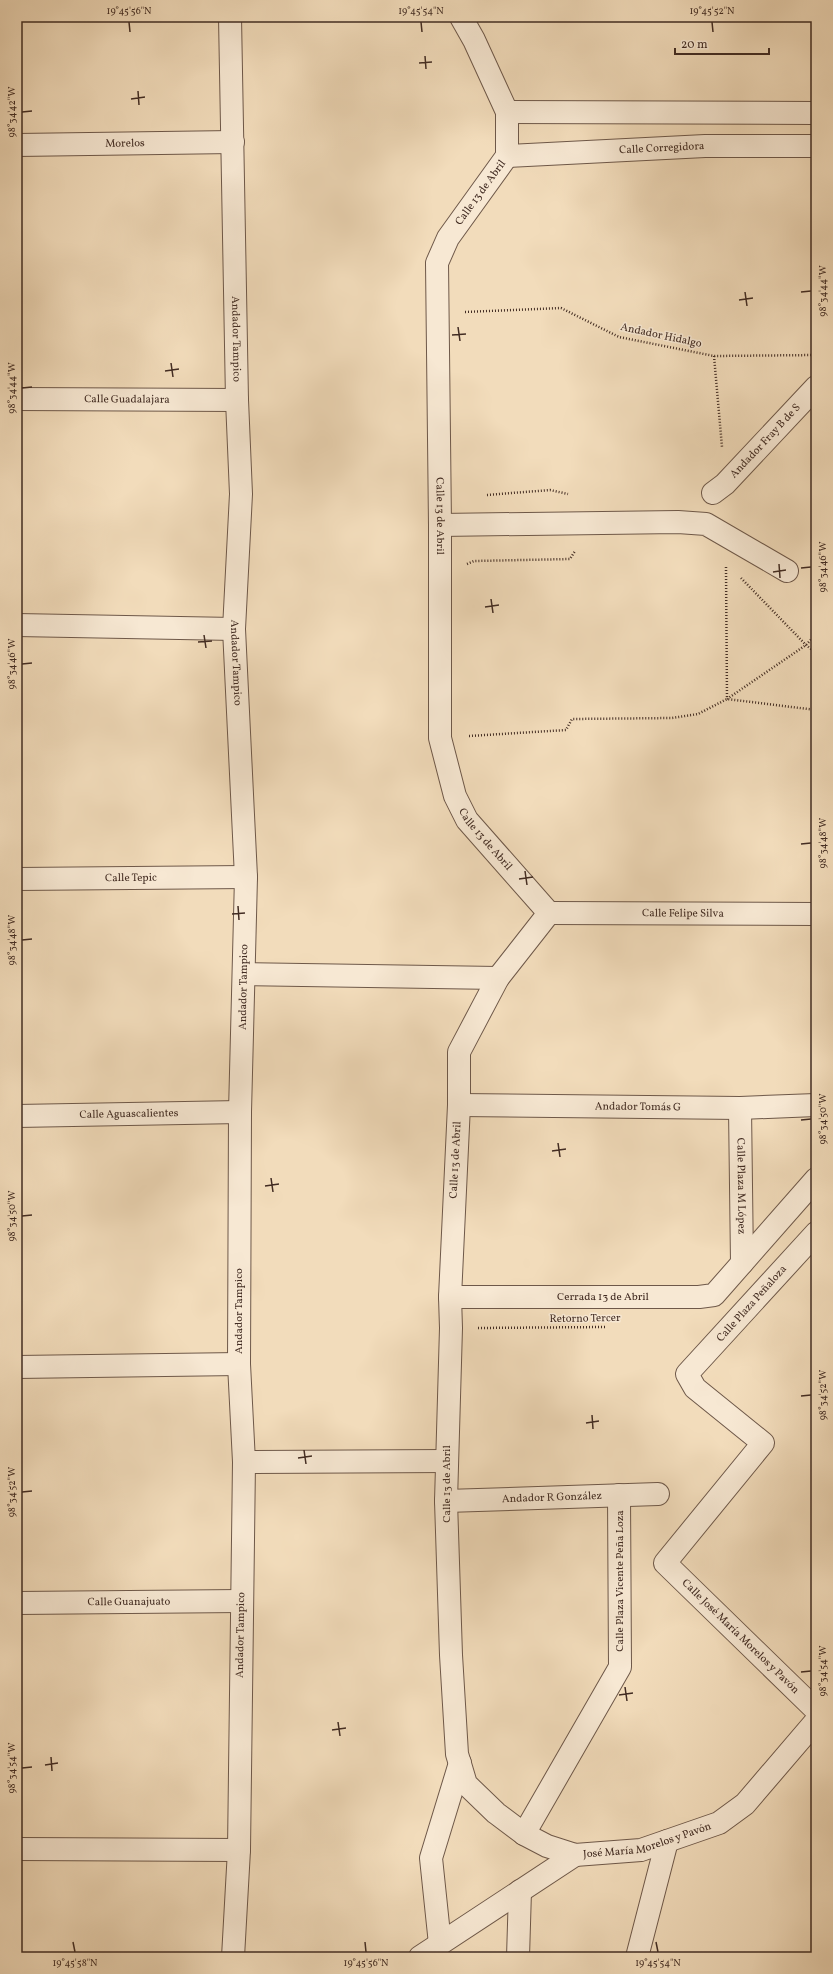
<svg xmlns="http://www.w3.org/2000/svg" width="833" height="1974" font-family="Vollkorn,serif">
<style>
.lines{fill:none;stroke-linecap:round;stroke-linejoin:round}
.street-casing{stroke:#6e5849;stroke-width:24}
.path{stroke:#422c23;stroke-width:2.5;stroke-dasharray:1 2;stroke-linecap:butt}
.street{stroke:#f7e8d3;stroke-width:22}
.ticks{fill:none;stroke:#422c23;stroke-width:1.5}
.labels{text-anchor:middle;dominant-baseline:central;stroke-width:3;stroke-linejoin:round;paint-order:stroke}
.street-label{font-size:11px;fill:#422c23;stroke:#f7e8d3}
.neatline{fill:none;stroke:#422c23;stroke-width:1.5}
.ticks-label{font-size:10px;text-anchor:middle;fill:#422c23}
</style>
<rect width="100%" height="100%" fill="#f2dcbb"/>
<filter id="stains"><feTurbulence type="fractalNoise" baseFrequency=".005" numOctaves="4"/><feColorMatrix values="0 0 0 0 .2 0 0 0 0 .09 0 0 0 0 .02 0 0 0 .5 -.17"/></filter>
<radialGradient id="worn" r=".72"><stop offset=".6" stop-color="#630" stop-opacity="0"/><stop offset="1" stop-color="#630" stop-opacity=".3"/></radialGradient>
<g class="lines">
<defs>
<g id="street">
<path id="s1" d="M230 17 237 400 241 494 234 629 246 877 240 1112 239 1364 244 1462 239 1850 233 1957"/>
<path id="s2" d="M461 17 474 40 507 112V156L448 238 437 263 440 525V738L455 796 467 820 549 913 498 978 459 1052V1105L450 1297 451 1328 446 1501 451 1655 457 1754 466 1784 496 1813 524 1834 547 1846 575 1855 641 1850 719 1823 745 1804 816 1721"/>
<path d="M507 112 816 113"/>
<path id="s3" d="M17 145 233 142"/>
<path id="s4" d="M507 156 705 146H816"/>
<path id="s5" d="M17 399 237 400"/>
<path id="s6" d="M713 493 725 484 816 387"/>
<path d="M440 525 678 522 706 524 787 571"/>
<path d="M17 625 234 629"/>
<path id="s7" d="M17 879 246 877"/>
<path id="s8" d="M549 913 816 914"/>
<path d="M245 974 498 978"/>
<path id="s9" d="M459 1105 740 1108 816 1105"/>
<path id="s10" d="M740 1108 742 1263"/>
<path id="s11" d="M17 1116 240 1112"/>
<path id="s12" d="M816 1233 687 1374 695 1388 763 1443 665 1563 816 1710"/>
<path id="s13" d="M450 1297H699L714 1295 816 1179"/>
<path d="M17 1367 239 1364"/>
<path d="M244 1462 447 1461"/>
<path id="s14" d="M446 1501 658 1494"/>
<path id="s15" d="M17 1603 241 1601"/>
<path d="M524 1834 620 1667 619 1495"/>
<path d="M17 1849 239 1850"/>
<path d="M440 1944 431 1858 460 1763"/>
<path d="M420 1957 575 1855"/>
<path d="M518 1957 520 1891"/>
<path d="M637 1957 667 1841"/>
</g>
</defs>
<use href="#street" class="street-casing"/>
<g class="path">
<path d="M465 312 561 308 619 337 714 356 816 355"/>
<path d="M714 356 722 447"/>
<path d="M487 495 550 490 568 494"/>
<path d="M467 564 474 561 570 559 575 551"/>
<path d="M726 567 727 699"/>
<path d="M741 578 806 645 816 653"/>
<path d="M727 699 806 645 816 634"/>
<path d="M469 736 566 730 572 719 672 718 698 714 727 699 816 710"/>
<path d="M478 1328 605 1327"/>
</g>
<use href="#street" class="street"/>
</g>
<path class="ticks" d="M129 22 130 32M421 22 422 32M712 22 713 32M425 56 426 69M419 63 432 62M138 91 139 105M131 99 145 97M22 112 32 111M745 292 747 306M801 292 811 291M739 300 753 298M458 327 460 341M452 335 466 334M171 363 173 377M165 371 179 369M22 388 32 387M779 564 780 578M801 568 811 567M773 572 786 570M491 599 493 613M485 607 499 605M204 635 206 648M198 642 212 641M22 664 32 663M801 844 811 843M525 871 527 885M519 879 533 877M238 906 239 920M232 914 245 913M22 940 32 939M801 1120 811 1119M558 1143 560 1157M552 1151 566 1149M271 1178 273 1192M265 1186 279 1184M22 1216 32 1215M801 1396 811 1395M592 1415 593 1429M586 1423 599 1421M304 1450 306 1464M298 1458 312 1456M22 1492 32 1491M801 1672 811 1671M625 1687 627 1701M619 1695 633 1693M338 1722 340 1736M332 1730 346 1728M51 1757 52 1771M45 1765 58 1763M22 1768 32 1767M73 1942 75 1952M365 1942 366 1952M656 1942 658 1952"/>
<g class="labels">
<g class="street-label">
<text stroke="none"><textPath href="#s3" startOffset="108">Morelos</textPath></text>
<text stroke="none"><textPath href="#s4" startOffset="155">Calle Corregidora</textPath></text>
<text transform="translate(481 193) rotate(-54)">Calle 13 de Abril</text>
<text transform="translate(661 336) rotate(12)">Andador Hidalgo</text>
<text stroke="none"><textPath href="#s1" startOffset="322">Andador Tampico</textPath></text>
<text stroke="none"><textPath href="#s5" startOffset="110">Calle Guadalajara</textPath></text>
<text stroke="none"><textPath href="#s6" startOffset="74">Andador Fray B de S</textPath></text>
<text stroke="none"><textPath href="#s2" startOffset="531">Calle 13 de Abril</textPath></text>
<text stroke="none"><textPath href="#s1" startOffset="646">Andador Tampico</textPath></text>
<text stroke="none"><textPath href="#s2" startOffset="866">Calle 13 de Abril</textPath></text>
<text stroke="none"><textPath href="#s7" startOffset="114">Calle Tepic</textPath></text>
<text stroke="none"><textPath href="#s8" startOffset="134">Calle Felipe Silva</textPath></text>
<text transform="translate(244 987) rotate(-89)">Andador Tampico</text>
<text stroke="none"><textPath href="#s9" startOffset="179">Andador Tomás G</textPath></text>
<text stroke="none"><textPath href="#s11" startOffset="112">Calle Aguascalientes</textPath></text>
<text transform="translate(456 1160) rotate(-87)">Calle 13 de Abril</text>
<text stroke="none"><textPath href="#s10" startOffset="78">Calle Plaza M López</textPath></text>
<text stroke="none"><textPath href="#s13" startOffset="153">Cerrada 13 de Abril</textPath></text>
<text transform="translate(752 1304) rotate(-48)">Calle Plaza Peñaloza</text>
<text transform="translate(239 1311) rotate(-90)">Andador Tampico</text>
<text transform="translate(585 1319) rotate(-1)">Retorno Tercer</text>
<text transform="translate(447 1484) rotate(-90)">Calle 13 de Abril</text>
<text stroke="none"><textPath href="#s14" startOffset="106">Andador R González</textPath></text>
<text transform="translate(620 1581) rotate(-90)">Calle Plaza Vicente Peña Loza</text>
<text stroke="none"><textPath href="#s15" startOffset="112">Calle Guanajuato</textPath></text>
<text transform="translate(241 1635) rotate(-89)">Andador Tampico</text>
<text stroke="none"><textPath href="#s12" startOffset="555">Calle José María Morelos y Pavón</textPath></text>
<text stroke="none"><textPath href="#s2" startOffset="2070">José María Morelos y Pavón</textPath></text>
</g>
</g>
<rect width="833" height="1974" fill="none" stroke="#f2dcbb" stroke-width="44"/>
<path d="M675 48v6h94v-6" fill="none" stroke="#422c23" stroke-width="2"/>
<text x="681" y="48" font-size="12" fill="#422c23" stroke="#f7e8d3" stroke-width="3" paint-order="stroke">20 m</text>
<rect x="22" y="22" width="789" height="1930" class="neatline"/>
<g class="ticks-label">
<text x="129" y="14">19°45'56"N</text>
<text x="421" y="14">19°45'54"N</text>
<text x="712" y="14">19°45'52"N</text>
<text transform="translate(11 112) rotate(-90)" y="4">98°34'42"W</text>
<text transform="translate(822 291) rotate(-90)" y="4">98°34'44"W</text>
<text transform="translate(11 388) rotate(-90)" y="4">98°34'44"W</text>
<text transform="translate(822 567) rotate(-90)" y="4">98°34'46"W</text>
<text transform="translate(11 664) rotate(-90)" y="4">98°34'46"W</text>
<text transform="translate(822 843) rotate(-90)" y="4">98°34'48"W</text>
<text transform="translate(11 940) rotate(-90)" y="4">98°34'48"W</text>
<text transform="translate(822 1119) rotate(-90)" y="4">98°34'50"W</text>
<text transform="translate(11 1216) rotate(-90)" y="4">98°34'50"W</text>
<text transform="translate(822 1395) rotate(-90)" y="4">98°34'52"W</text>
<text transform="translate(11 1492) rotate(-90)" y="4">98°34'52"W</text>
<text transform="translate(822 1671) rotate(-90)" y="4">98°34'54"W</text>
<text transform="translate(11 1768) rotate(-90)" y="4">98°34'54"W</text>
<text x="75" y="1966">19°45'58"N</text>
<text x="366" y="1966">19°45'56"N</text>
<text x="658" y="1966">19°45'54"N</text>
</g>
<rect width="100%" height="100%" filter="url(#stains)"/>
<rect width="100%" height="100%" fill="url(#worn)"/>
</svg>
